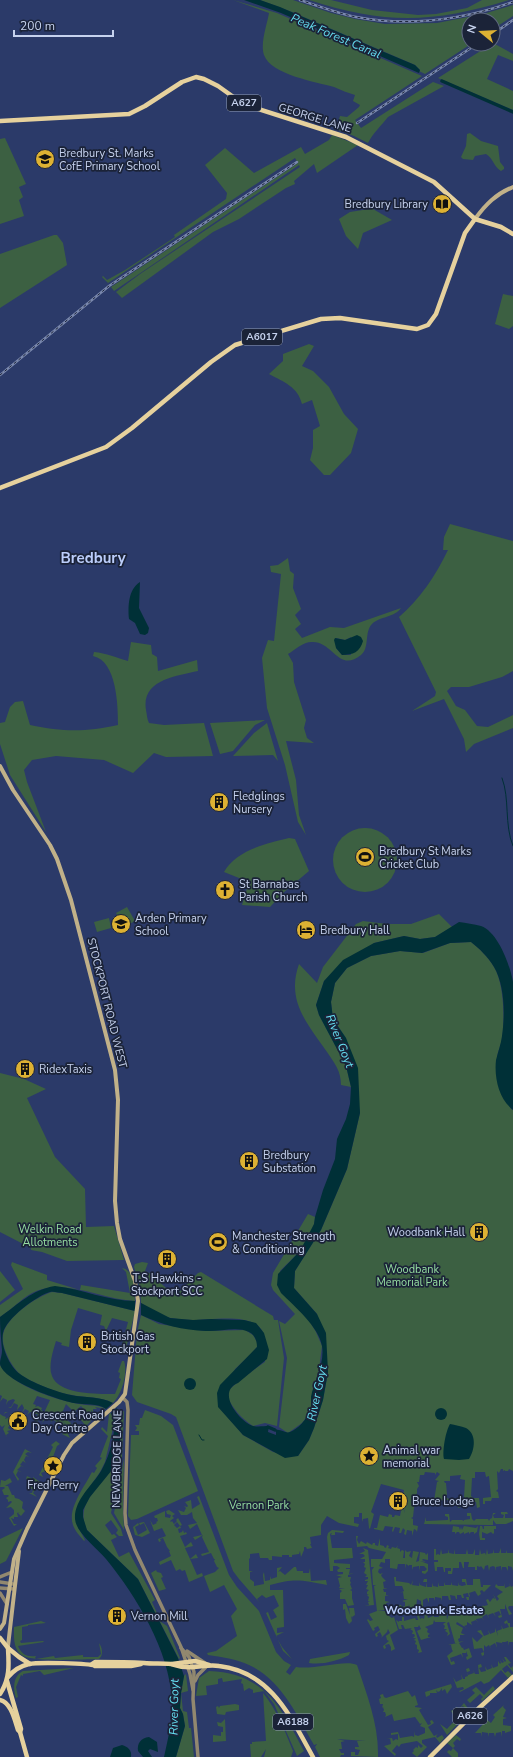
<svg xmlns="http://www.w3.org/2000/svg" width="513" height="1757" font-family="'Nunito Sans',sans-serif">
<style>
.green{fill:#3c6042;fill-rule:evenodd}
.water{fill:#003037}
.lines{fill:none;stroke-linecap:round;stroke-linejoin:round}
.stream{stroke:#003037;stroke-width:1}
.canal{stroke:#003037;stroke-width:3.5}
.tertiary{stroke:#92886f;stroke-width:3.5}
.secondary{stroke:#c1b189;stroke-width:4}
.primary{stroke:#e6d19d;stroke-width:4.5}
.rail-casing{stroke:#7a88ad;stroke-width:2.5}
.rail{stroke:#1b2338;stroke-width:1;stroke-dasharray:3;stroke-linecap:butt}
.labels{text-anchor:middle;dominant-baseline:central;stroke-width:3.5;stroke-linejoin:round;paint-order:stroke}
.shield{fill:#1b2338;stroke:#939eb7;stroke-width:1}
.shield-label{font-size:10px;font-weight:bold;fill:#c6d2ee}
.street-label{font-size:11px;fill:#c6d2ee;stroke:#1b2338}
.poi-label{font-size:11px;fill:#c6d2ee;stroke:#1b2338;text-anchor:start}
.park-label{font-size:11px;fill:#96dea1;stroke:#1b2338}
.water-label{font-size:12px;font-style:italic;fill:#64def0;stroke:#1b2338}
.neighbourhood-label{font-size:12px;font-weight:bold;fill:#bbcdfa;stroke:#1b2338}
.district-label{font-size:15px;font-weight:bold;fill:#bbcdfa;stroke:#1b2338}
</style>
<rect width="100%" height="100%" fill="#2b3a69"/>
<g class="green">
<path d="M233 0 277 13 422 76 355 120 361 128 433 82 444 86 388 117C381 126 373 133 368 143L354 136 336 129 340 116 347 117 359 107 360 105 353 101 355 95C348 93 341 90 334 87 317 82 271 75 264 55 260 43 267 25 269 13Z"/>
<path d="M260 0H293L331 13 355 19 385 24 437 23 483 14 513 5V16L493 29V20H469V44H471L425 74 419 71 420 70 415 65 292 12Z"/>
<path d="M309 0H331L372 10 418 15 436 14 467 8 482 0H509C434 23 385 25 309 0Z"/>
<path d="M493 43 513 54V61L498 55 487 79 513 91V110L438 78Z"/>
<path d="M470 133 481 141 498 146 500 162 504 167V169L501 171C494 167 493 158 486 154L475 156 473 160 463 159 461 157 466 146 467 134Z"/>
<path d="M332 135 358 145 317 173 314 164 294 181 295 184 286 188 239 219 213 232 122 298 116 292 140 274 300 167 299 165 114 291 111 287 298 163 295 158 108 283 102 277 103 276 107 280 125 270 175 237 174 235 226 199 227 193 205 165 225 148 254 173 301 147 305 154 329 140Z"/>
<path d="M5 138 26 184 19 187 23 197 19 200 24 216 0 224V139Z"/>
<path d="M370 201H373V209L392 220 363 233 358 249 346 236 339 219 350 212 369 209Z"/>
<path d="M54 235H57L63 243 67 265 0 308V254Z"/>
<path d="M503 294 513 296V326L509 329 495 324Z"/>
<path d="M309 344 314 346 302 366 313 371 329 387 344 414 358 429 351 453 330 475H324L310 460 313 448V430L320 426 312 400 302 404C298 387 284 382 269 374L283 361V354Z"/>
<path d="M450 524 513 541V671L502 677 469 687H451L447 691 456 706 465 710 477 726 488 727 513 715V728L474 744 466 752 464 739 444 699 412 711 435 696 436 692 399 617C420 599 436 575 448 550H443L444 537Z"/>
<path d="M288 558 290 571 294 574 293 588 301 609 295 615 301 624 295 629 302 638 330 627 344 628 401 608C394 618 380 616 372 624 364 632 370 648 361 655 339 673 333 642 313 642 304 641 295 650 288 654L293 663 294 682 306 720 304 728 307 738 314 743 286 741 296 780 299 815 306 835 298 822 285 765 267 708 262 658 268 640 274 641 281 574 271 572 270 566 278 565ZM351 637V655H342L336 648V638L345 640Z"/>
<path d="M131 642 151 645 152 654 157 657 158 671 197 660 198 671C176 676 141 680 146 710 147 715 147 719 149 723L164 725 204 723 213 756 166 757 154 753 133 773 104 760 56 756 32 760 24 770 27 782 46 832 10 775 0 744V723L5 722 10 707 15 702 23 701 30 725C63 732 86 732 118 725 118 706 117 661 93 656L94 652C106 653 117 658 128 661Z"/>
<path d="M265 720 255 725 233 751 220 754 210 723Z"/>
<path d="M267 723 278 761 273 755 233 756 254 733Z"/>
<circle cx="365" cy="860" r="32"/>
<path d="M289 838 295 839 309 871 283 893 270 907 242 905 249 882 224 872C236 850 268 843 289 838Z"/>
<path d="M127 907 135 921 124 927 116 913Z"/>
<path d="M439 914 452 927 435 937 420 939 404 936 374 943 324 981 316 1005 319 1015 346 1066 351 1087 341 1085C341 1071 335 1064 327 1052 307 1023 286 1001 299 964L317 983 323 967 356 924 363 921 387 924H411Z"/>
<path d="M109 918 111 928 97 932 94 922Z"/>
<path d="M471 942C480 949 488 957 494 967 504 983 505 1020 502 1039 501 1046 497 1052 497 1059 496 1068 508 1099 511 1109L513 1110V1471L509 1469 508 1471H505V1470L503 1471V1469H501L499 1473 497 1471 498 1489 496 1491 498 1492 499 1498H492L491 1501H485V1504H483V1498L491 1497 489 1476 486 1477 485 1472H475V1478H472L471 1496 473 1498H479L480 1507 477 1508 476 1502H460L461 1506 458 1505V1507L461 1508H458L457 1499 464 1498 465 1480 460 1479 461 1475 450 1476V1481H444L445 1483H446L447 1495 445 1496 450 1500 434 1501 437 1482 439 1481 435 1480 440 1474 437 1472 435 1475V1473L425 1472 424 1475H420L419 1482H417L419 1486 417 1489V1493L415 1497 420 1500H415L413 1502 416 1504H414L415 1505 414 1508 413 1517 411 1518 413 1519V1525L418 1526 417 1532 416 1530 414 1529 412 1536V1531L407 1530 406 1535 404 1534 405 1530 403 1528 401 1533H399L400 1528 395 1527 393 1532 392 1531 393 1527 385 1526 383 1531 374 1529V1528H377L380 1515 388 1517 389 1514 392 1515V1517H394L395 1515 400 1516 402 1506 405 1513 403 1506 406 1505V1500L403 1496 404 1490 381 1484 371 1512 374 1514 370 1529 369 1528 368 1518 363 1519 362 1522V1513H359V1517H354V1523L359 1524 358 1527 339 1523 327 1516 321 1525V1535L310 1537 311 1544H310L312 1548 307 1549 306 1547H304V1550L301 1557 300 1551 299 1554 292 1555V1557H289V1555H282V1557L272 1556V1560H269L268 1558H260L259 1553 250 1554V1558L249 1559V1571H253L250 1572V1579L254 1582V1586L264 1584 263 1575 264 1572 265 1581 270 1580V1576L271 1579 277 1577V1568L282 1567 278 1572 280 1571 285 1575 294 1567H296L297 1571H303V1573H309L310 1568 311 1581 326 1580 327 1585C302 1580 295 1578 270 1585V1590H283L284 1627 277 1628V1633L284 1632 276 1636 282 1647 292 1659 283 1651 266 1613 268 1612 271 1620 277 1617 273 1610 279 1606 274 1595 266 1598 262 1595 257 1599 260 1603 239 1579 233 1571 176 1417 171 1414 137 1402 132 1395 137 1333 141 1315 159 1324 205 1331 245 1330 253 1335 257 1342V1347L251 1354 235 1369 219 1407 243 1435 273 1452 298 1456 309 1440 314 1428 323 1400 328 1372 317 1314 294 1288 295 1271 321 1230 347 1169 360 1113 346 1038 333 1019 331 1002 335 983 347 968 371 956 400 951 423 953 450 943Z"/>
<path d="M0 1073 24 1079 46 1089 27 1098 55 1157 85 1189 86 1227 114 1226 124 1260 67 1261 42 1252 31 1250V1248L0 1232Z"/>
<path d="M308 1214 315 1217C314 1240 295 1256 280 1271L316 1332 322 1346 319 1370 311 1398 312 1405 309 1414 302 1423 288 1433 279 1427 287 1358 279 1321 285 1324 295 1314 273 1290 271 1285 273 1273Z"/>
<path d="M12 1262 47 1275V1280L80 1290 81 1285 130 1293 126 1272 122 1268C134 1269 135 1291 135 1301 102 1300 64 1277 32 1293 21 1299 11 1310 0 1317V1305L23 1289 11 1265Z"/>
<path d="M142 1262 148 1263 145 1271 151 1274 166 1288 178 1293 198 1273 201 1272 273 1316 274 1320H278L284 1358 277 1426 265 1423 253 1426C241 1418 233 1409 227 1396 228 1394 228 1392 229 1390 231 1387 261 1364 265 1362 264 1353 267 1336 261 1329 250 1313 210 1320 193 1320 186 1320 178 1319 171 1318 160 1316 150 1308 141 1303L140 1288 134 1267 135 1264Z"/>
<path d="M0 1271 15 1290 0 1302Z"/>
<path d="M52 1292 62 1293 135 1311 125 1353H120L128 1322 112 1318 106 1331 104 1326 100 1325 102 1315 78 1308 71 1330 69 1347 61 1345 62 1343 56 1341C53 1351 48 1366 52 1376 59 1395 98 1394 115 1394L121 1379 119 1378 120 1373 118 1372 122 1361H124C128 1373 122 1394 113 1403 100 1396 86 1398 72 1395 57 1393 33 1383 21 1375 15 1370 10 1362 7 1355 4 1348 1 1339 4 1331 10 1315 36 1297 52 1292Z"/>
<path d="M0 1365C12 1386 57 1400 79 1404 88 1406 98 1404 106 1409L95 1407 97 1409H93V1413L91 1410V1414H88L90 1416H87L91 1421 86 1426 80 1419 87 1413 81 1406 75 1411 77 1413H75L66 1404 62 1413 65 1417 64 1418 71 1423 69 1427 75 1422 82 1429 78 1433 73 1428 72 1430 75 1434 70 1431 68 1434 70 1438 62 1434 69 1427 60 1419 67 1426 65 1429 58 1424 54 1428 56 1421 53 1420 51 1422 50 1417 47 1420 45 1419 42 1423 44 1418 43 1415 50 1400 37 1396 33 1404 36 1405 35 1407 38 1406 42 1408 41 1410 43 1411 37 1419 38 1422 34 1420 36 1419 38 1414H34L32 1418 34 1413 30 1412 27 1415 29 1411 25 1409 22 1413 24 1408 22 1404 17 1410 18 1405 14 1403 11 1408 8 1407H11L15 1400 13 1399 8 1401 6 1405 7 1400 3 1398 0 1402 2 1396 0 1395Z"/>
<path d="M145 1410 161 1416 173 1425 198 1491 137 1519 131 1520 128 1516 131 1435H139V1431H135L137 1428 135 1425H139L140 1418H142Z"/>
<path d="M124 1411 122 1458 111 1513 121 1529 123 1536H119L116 1533 118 1530 111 1520 105 1525 112 1535 114 1534 117 1537 111 1540 119 1557 129 1552 155 1600 152 1602 161 1622 167 1626 180 1658 179 1659 138 1579 87 1530C73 1501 105 1486 115 1462 121 1449 122 1427 119 1413Z"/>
<path d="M5 1412 8 1413H5L3 1416 6 1417 5 1419 8 1418 11 1414 13 1416 10 1415 9 1419 13 1421 15 1419 10 1425 12 1427 9 1426 8 1428 11 1430 7 1431 9 1433 6 1435 7 1438 3 1429 5 1425 2 1427 0 1425V1414L3 1416Z"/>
<path d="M111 1413 113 1419V1428L105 1462 100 1472 82 1498 78 1527 85 1540 84 1541C80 1536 75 1531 73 1525 67 1509 85 1486 92 1472L94 1473 97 1468 95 1466 102 1458 100 1457 108 1436 101 1429 102 1427 107 1432 109 1414Z"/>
<path d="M56 1441 60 1444 57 1446 53 1457H50L52 1459 46 1469V1471L41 1473 43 1477 39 1475 53 1447 51 1445Z"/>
<path d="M25 1449 32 1453 28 1452 25 1454 29 1457 26 1456 24 1460 26 1463 23 1461 20 1465 24 1467 21 1466 17 1470 22 1472 18 1471 16 1475 19 1479 18 1481 13 1472Z"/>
<path d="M124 1458 123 1508 124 1530 114 1513Z"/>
<path d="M27 1476 33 1479V1477L40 1482 37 1485 34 1484 37 1487 33 1493 37 1497 29 1493H32L33 1490 28 1486H30L31 1482 26 1479Z"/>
<path d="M10 1478 12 1482 5 1486H8L12 1495H14L15 1498 19 1499 23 1502 22 1508 25 1511 21 1516 18 1513 20 1512 17 1513 18 1517H14V1519L11 1518 14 1524H17L14 1526 9 1518 14 1514V1510L11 1507 6 1508 12 1502 11 1501 8 1502V1500L6 1498 9 1496 8 1495H4L2 1490 5 1488 4 1487H0L1 1480 5 1481Z"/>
<path d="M199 1496 229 1575 237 1587 259 1611 276 1652 284 1661 291 1665 286 1672 290 1675 296 1667C314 1670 346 1659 357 1665 367 1695 379 1725 378 1757L351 1756V1752H355V1755H358L360 1750 355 1749V1747H359L357 1741H366L337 1739 345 1741 341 1742 342 1749H339L341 1753H344V1755H341L340 1757H320L315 1747 317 1744 314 1745C298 1717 281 1679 249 1665 237 1659 221 1657 208 1655L207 1653 216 1651 237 1636 231 1616 237 1609 224 1585 210 1592 204 1576 215 1572 219 1568 217 1567 214 1561 215 1559H214L211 1553 202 1556 201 1554 209 1552 202 1537 203 1535 195 1540 193 1537 202 1535 197 1524 190 1529 188 1525 197 1523 193 1518 192 1512 187 1515H181L178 1510 184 1512 186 1508 184 1506 187 1507 188 1506 185 1502 191 1500 192 1509 200 1504 197 1497Z"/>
<path d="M169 1510 175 1514 172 1516 174 1518 170 1521 171 1522 172 1521 174 1524 177 1521 176 1520 178 1518 182 1525 180 1526 177 1522 174 1525 177 1528 180 1526 181 1528 178 1529 179 1533 182 1532 183 1530 184 1533 186 1532 187 1534 180 1536 185 1547 191 1542 193 1546 185 1548 190 1559 196 1554 198 1558 190 1559 197 1575 202 1573 203 1576 189 1582 185 1570 182 1571 180 1569 176 1571 171 1560 160 1565 159 1562 171 1556 169 1551H170L167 1547 164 1548 167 1547 163 1538 160 1539 161 1541 159 1542 158 1539 166 1536 162 1528 154 1531 150 1520 153 1525 157 1523 156 1522 158 1521 157 1518H155L154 1516 165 1511V1517L170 1518 171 1515 167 1514 166 1511Z"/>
<path d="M501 1512H507L508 1514H505V1518H513V1521L506 1524H496L493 1520V1525H487L424 1524 426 1517V1521L448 1520V1517L445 1516V1514H449L450 1522 452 1520H462L464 1521V1520L470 1519V1516H467V1513H471L472 1519 474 1521 476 1519H488L489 1521 490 1519 492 1518 493 1513H496L493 1515 494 1518H503L504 1515 501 1514Z"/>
<path d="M144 1522 150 1533 142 1537 135 1535 133 1527 138 1523 139 1525 135 1527 138 1535 147 1530 144 1523 140 1525 139 1523Z"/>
<path d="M453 1526 459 1527 460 1530 461 1527 462 1530 464 1526 476 1528 478 1526 477 1532 474 1534V1532H471L469 1534V1532L464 1534V1532L460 1534 459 1532H457L455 1534V1532H452Z"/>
<path d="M480 1526H482L483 1529H484V1526H496V1529H494V1533L493 1534 491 1532 487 1534 482 1532V1538H485V1540H480L479 1534Z"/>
<path d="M23 1528 6 1561 0 1564V1539Z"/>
<path d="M332 1530 344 1531 343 1533 335 1532V1535H331L332 1533 330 1534 332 1548H352L353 1558 334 1560V1563L350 1564V1568H346V1569H350L349 1574 354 1573 348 1575V1577H351L350 1581 351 1583 350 1584H351H350L352 1589 350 1590 352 1591V1598L354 1605 348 1606 345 1599H340V1593L342 1591 339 1589 345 1588H339L340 1586 338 1578 342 1577 336 1575 343 1574V1572H338L337 1570 340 1568 337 1566H333V1571H330L327 1537 328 1533Z"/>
<path d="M356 1536H358L357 1540 359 1544 361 1541 366 1544 367 1542 372 1545 373 1543H375V1545L378 1546 380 1538V1545L384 1546V1547L386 1548 387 1545 389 1546 388 1548 391 1549 392 1547 396 1548 398 1545 397 1548 400 1549V1552L402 1550 404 1551 403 1558H405V1550L407 1552 411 1551 409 1556 412 1558 413 1551 419 1552 416 1562 419 1561 420 1552 425 1553 426 1555 428 1553V1560L423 1559 422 1560 426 1562 420 1561 428 1564V1571L425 1574 422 1573V1571H425L427 1569 424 1566H420L419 1571V1566L413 1567 412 1570V1565H409V1566L406 1564 405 1569V1564H398L397 1569 390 1568V1559H385V1563L381 1562 379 1566 383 1568 379 1569 378 1572 380 1574 383 1573 381 1575 382 1577 386 1581 383 1582 384 1588H388L383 1589 384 1592H386V1595H389L385 1596V1601L390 1602 386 1603 388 1609 394 1608V1609L377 1611 374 1586 376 1585H373L372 1570 374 1567H371V1559H382L386 1552 369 1548 367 1546 357 1547Z"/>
<path d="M363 1548 368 1550 374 1605 364 1606 369 1605 368 1602H370L368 1601 369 1597 367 1595 369 1594H367V1592L369 1590 366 1589 368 1585H366L368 1581H365V1580L368 1579V1577H365L367 1575 364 1573 366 1568 364 1567 365 1564 363 1562H365V1559H360L365 1556 363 1554H359L365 1551Z"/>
<path d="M501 1548V1553H506V1550L507 1553H513V1571L512 1567 508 1566V1571L506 1567H502L501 1571V1566L496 1567 495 1571V1567L493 1566 490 1567 489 1571 488 1565 485 1566 484 1570 481 1566 480 1567 477 1566V1570H475V1567H468L469 1562H464V1568H463L461 1562H459V1568H453L452 1574H448V1571H451V1568H445V1572H444L443 1567H437V1571H435L434 1562H438V1560H434V1549H436V1555L438 1554 440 1555 441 1549 442 1554 448 1553V1549L449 1553 454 1554 455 1549V1554H461V1549V1554H466L467 1549 468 1554H473L475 1549V1555H479L480 1549 481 1554 485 1553 486 1555 487 1549 488 1554 493 1553V1549L494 1553H499Z"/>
<path d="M156 1570 157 1572 161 1573 163 1577 161 1578 166 1589 159 1591 151 1573Z"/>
<path d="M394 1577H396V1581L409 1583 411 1585 413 1580 412 1585 419 1586 420 1582V1585L426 1587 427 1582H423L424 1579H427V1587H432V1583L433 1586 438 1587V1582L439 1586H444V1582L445 1585H451L452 1582V1585L458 1586 459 1582V1585L462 1586 466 1585 465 1582H462V1579H466L467 1585H473V1579H480L481 1587H483V1585H491L484 1592 482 1590 480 1591 481 1594 478 1596 475 1591 469 1593 470 1596 469 1597V1600H467L466 1597H469L468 1593 463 1594 464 1598H462L461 1595H457V1599H456L455 1596 450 1595 451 1600H449L448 1596H442V1601L441 1598 435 1597V1601L434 1598H429V1603L427 1598 423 1600V1607H419V1605L421 1604V1601L417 1599 416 1608 410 1609 409 1604 408 1609H399L398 1605H401L402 1607 405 1606V1602L402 1601 408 1599H404L403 1592 400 1593 404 1591 402 1586H395Z"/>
<path d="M504 1583 505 1588 510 1586 509 1583 511 1587 513 1586V1606H509L508 1608 512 1614 509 1615 505 1604V1609H500L502 1617 499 1618 498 1616 501 1615 499 1611 494 1613 496 1617 493 1613 488 1615 489 1619 487 1614 482 1617 484 1621 482 1618 476 1619 478 1623 476 1620 471 1622 472 1625 467 1622V1625L464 1626 468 1629 457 1622 456 1624 463 1628 461 1633 465 1635H460V1638L458 1639 459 1642 464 1641 459 1643 462 1648 466 1647 463 1648 464 1650 469 1648 472 1657 467 1660 466 1657 468 1656 466 1651V1653H462L463 1658 461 1654 456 1656 457 1660 456 1656 450 1658 451 1662 454 1661 455 1664 451 1665 447 1656 453 1651 452 1650 451 1645H448L457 1643H455L449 1622 447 1623 450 1634 447 1636 448 1633 445 1631 447 1629H444L445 1626 443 1624 446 1622H435L434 1620 433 1624 425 1627 428 1629 427 1632 430 1634 428 1635V1637H431L421 1640 417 1631 421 1629 419 1625 418 1627H414L422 1652 418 1653 419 1650 417 1649V1645L415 1644 416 1641 414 1640 416 1638H413L415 1636 414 1634H412L413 1631 410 1629 412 1628 405 1629 403 1625H401L402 1629H399L396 1620 399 1622V1621H402V1617H404V1621L415 1618 416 1620H418L417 1615H419V1612H421L422 1614 419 1615 420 1619 422 1618 424 1619 425 1614H427L428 1618 433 1616 432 1610 437 1609 438 1613 433 1614 434 1617H439L438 1613H440L441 1615 445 1616 446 1611 447 1620 448 1616 452 1614V1610L454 1614 459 1613 458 1609H460L461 1612 467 1611 466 1608H468L469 1611 475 1609V1606L478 1611 477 1609 483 1606 482 1605 484 1606 488 1605 486 1600 488 1599 490 1602 493 1598 495 1599 493 1594 497 1601 499 1599 497 1596 503 1592 495 1587 496 1584 498 1586H504Z"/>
<path d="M343 1604H346L350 1615 349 1608H354L355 1615 352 1617 354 1620 351 1616 352 1621 349 1624 346 1618 345 1609 343 1610Z"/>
<path d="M377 1611H391L392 1612H387L389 1616 392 1618 394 1617 398 1630 390 1635 395 1649 391 1651V1647L389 1644 385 1645 386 1648 384 1649 383 1646 389 1641 387 1640 386 1636 383 1638 390 1633 388 1629 387 1632 381 1638 382 1636 380 1632 377 1634 378 1636 376 1637 375 1634 380 1630 378 1626 374 1628 375 1630 373 1631 367 1620 368 1619 370 1621 373 1620 369 1614Z"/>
<path d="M507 1620 508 1623H510V1627H513V1642H509V1646L508 1641 505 1642H502L503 1647 502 1643 496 1642 497 1648 495 1643 490 1646 491 1649 489 1645 486 1647 484 1645V1655L482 1656 481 1653 484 1652 482 1648 474 1649 472 1637 477 1642 483 1636 477 1631 481 1630 484 1636 489 1634 488 1630 490 1634 495 1632V1628L498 1636 497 1631 502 1629 501 1625 503 1629 509 1627 507 1623 505 1624 504 1622Z"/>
<path d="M41 1621 46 1623 28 1625V1626L22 1627V1640L20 1641 21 1643 43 1641 44 1642 18 1646C22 1655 27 1657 36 1656L35 1658 36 1659 54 1656 55 1658 83 1655V1657H98L101 1654 99 1643C102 1647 104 1655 99 1659 84 1659 29 1663 20 1654 13 1647 14 1636 14 1627Z"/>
<path d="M350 1652 349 1655C338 1661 322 1665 309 1663L310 1659Z"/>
<path d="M504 1657H506L511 1663 508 1664 511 1668 513 1666V1672L507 1665 502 1669 505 1673 508 1671 512 1675 508 1678 501 1670 489 1682 484 1684 481 1681 460 1692 459 1691 464 1689 463 1687 457 1688 453 1677 456 1682 462 1679 461 1674 463 1679H465V1677L468 1676 466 1669 469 1668 470 1671 467 1672 468 1675 474 1673 473 1670 475 1674H479L478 1665 481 1664 482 1667 479 1668 481 1672 486 1671 485 1666 487 1670 492 1668 491 1664 493 1668 498 1666V1661L500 1664 501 1663 500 1660 502 1663 504 1662 502 1658 505 1662 506 1661Z"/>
<path d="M74 1668 44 1675 40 1671 23 1674V1676L21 1675 16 1687 18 1697 16 1698C13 1688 13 1676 23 1671Z"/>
<path d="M209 1671C264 1673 281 1707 304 1751L297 1756 274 1704 264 1691 253 1693V1690L249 1688 244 1691 243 1684 241 1683 242 1679 223 1682 222 1678 218 1679V1684L206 1686 207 1695 196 1696 199 1678Z"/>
<path d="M186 1674 188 1691 181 1693 183 1711 187 1712 189 1728H191L194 1757H176L185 1726 183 1714 180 1708 181 1693 184 1676Z"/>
<path d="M451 1684 452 1687 447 1694 445 1689 442 1691V1688L440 1691 438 1692 436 1690 437 1693H430V1695L426 1697 425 1692Z"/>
<path d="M493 1686 495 1689 482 1701 481 1699 483 1697 480 1694 470 1703 467 1700 475 1693 472 1690 476 1687 484 1695Z"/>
<path d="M408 1691 412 1697 415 1695 418 1705 415 1706V1707L422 1708 419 1710 428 1725 431 1724 430 1721 432 1720 434 1723 428 1727 434 1736 438 1734 436 1736 437 1738 442 1735 444 1738 440 1743 435 1737 422 1740V1743L427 1747 417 1757 412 1753 414 1751 413 1750 416 1747 418 1748V1745L421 1748 423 1746 417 1741 401 1744 399 1747 397 1745 392 1751 396 1754 395 1756 384 1746 391 1744 390 1738 386 1739 392 1738 393 1741 396 1739 398 1740V1734L391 1735V1733L398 1732 400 1738 412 1736 414 1737 415 1731V1735L418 1736 425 1733V1728L420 1726 422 1723 420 1724 415 1717 394 1721 392 1714 385 1717 386 1715 385 1712H383L384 1710 383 1707 382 1708 383 1704H380L379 1699 381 1698 380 1695 383 1694 386 1703 384 1697 386 1698Z"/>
<path d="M263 1693C277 1710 285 1731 293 1751L291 1757H264L266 1749 261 1757H251L250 1744H252V1742L266 1741Z"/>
<path d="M464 1703 470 1711 447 1735 440 1724 447 1729 456 1719 451 1711 457 1707 458 1710 456 1712 461 1717 467 1711 463 1706 460 1708Z"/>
<path d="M235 1704 239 1705V1710L226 1712 225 1715 217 1714 216 1707 218 1706 219 1708 220 1706Z"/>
<path d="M504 1705 503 1707 506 1710 503 1717 507 1718 503 1719V1725L511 1726V1731L505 1733V1731H502V1737L501 1732 496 1733 495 1737 494 1733H489L488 1737V1733L482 1732 481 1737V1733H475L485 1722 483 1720 485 1718 491 1723 495 1717 493 1715Z"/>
<path d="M225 1719 226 1741 213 1742V1735L221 1736V1732H223V1727L218 1726 217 1722 221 1723Z"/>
<path d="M456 1735 461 1739 460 1741 457 1739 453 1743 455 1746 453 1748 458 1753V1757H452L444 1749 447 1752 449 1750 451 1751 453 1748 447 1743Z"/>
</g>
<g class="water">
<path d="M244 0H260L280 7 384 52 415 65 420 70 419 73 281 13Z"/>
<path d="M140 582 139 608 149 628 148 633 145 635 140 634 135 623 129 619C128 606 128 590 140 582Z"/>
<path d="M357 635 361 637 363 641C360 652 353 655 342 655L336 648 334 640 335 638 345 640Z"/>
<path d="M459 922C466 923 474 924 481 926 498 932 510 965 513 982V1110C499 1099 494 1078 496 1060 498 1052 501 1044 502 1036 505 1015 505 986 494 967 488 957 480 949 471 942L450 943 422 953 400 951 371 956 347 968 335 983 331 1002 333 1019 346 1038 358 1068 360 1113 347 1169 321 1230 295 1271 294 1288 317 1314 326 1333 328 1372 323 1400 314 1428 309 1440 298 1456 285 1458 243 1435 218 1407 217 1393 220 1385 257 1347C257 1341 255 1335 249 1332 237 1326 219 1332 206 1331 183 1330 162 1325 141 1315V1303L170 1318 193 1320 211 1319 244 1320 256 1323 264 1333 269 1350 267 1359 238 1383C216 1392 239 1421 253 1426 258 1427 264 1426 269 1426L268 1432 276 1435V1430C281 1429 286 1434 290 1432 298 1429 307 1419 309 1412 312 1407 311 1403 311 1397 314 1381 325 1364 322 1346 319 1327 294 1306 281 1293L277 1285 278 1274 300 1251 314 1224 315 1217 323 1190 335 1159 337 1139 346 1119 350 1104 351 1087 346 1066 319 1015 316 1005 324 981 343 960 374 943 404 936 420 939 435 937Z"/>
<path d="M55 1286C82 1289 108 1301 135 1301V1311L62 1293C59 1293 54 1291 50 1292 36 1296 6 1319 3 1333 0 1346 10 1367 20 1374 30 1382 59 1393 71 1395 85 1398 100 1396 113 1403L106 1409C98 1403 84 1405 74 1403 58 1400 3 1381 0 1364 0 1359 2 1356 2 1350 1 1339 0 1328 0 1317 19 1304 31 1290 55 1286Z"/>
<circle cx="190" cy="1384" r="6"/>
<path d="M117 1408 120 1419V1441L115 1462 112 1470 90 1497 83 1510V1517L87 1530 138 1579 178 1658 184 1676 181 1693 180 1708 183 1714 185 1726 176 1757H164C168 1739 173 1718 172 1700 169 1650 137 1597 106 1559 97 1548 76 1533 75 1519 74 1500 92 1486 101 1471 109 1457 119 1429 111 1413Z"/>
<circle cx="441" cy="1414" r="6"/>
<path d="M450 1424C455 1425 461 1426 466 1428 477 1434 475 1450 469 1459L459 1460 444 1459C442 1451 446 1430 450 1424Z"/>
<path d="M149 1737 157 1742 158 1752 150 1749 148 1751 152 1757H143L138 1751C137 1743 141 1738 149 1737Z"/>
<path d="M122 1745C128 1747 132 1750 131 1757H110L113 1748Z"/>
</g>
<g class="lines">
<g class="stream">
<path d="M502 778C510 799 504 824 513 846"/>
<path d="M199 1435 202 1440H204"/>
</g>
<g class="canal">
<path d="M442 81 513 112"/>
<path d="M268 1427 275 1430"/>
</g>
<g class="tertiary">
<path d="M123 1398 127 1402 128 1410 125 1513 126 1525 135 1550 181 1647 190 1674 193 1690"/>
<path d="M0 1577 12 1572"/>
<path d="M0 1582 13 1584"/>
<path d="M0 1588 14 1589"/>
<path d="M0 1593 7 1604"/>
<path d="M181 1648 189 1657 194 1672 193 1699 198 1757"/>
<path d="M187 1651 205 1663"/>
<path d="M195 1681 198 1675 207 1666"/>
</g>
<g class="secondary">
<path d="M475 219C486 204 496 194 513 187"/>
<path d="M0 766 13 790 50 845 57 859 71 900 115 1070 118 1100 115 1201 117 1223 120 1239 135 1281 138 1301 125 1394 119 1402 72 1443 64 1455 27 1529 14 1559 4 1623 0 1629"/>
<path d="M8 1646 19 1551"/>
</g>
<g class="primary">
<path d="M0 121 129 114 145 106 182 82 196 77 204 79 218 86 239 101 252 107 346 137 434 182 475 219 501 227 513 234"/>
<path d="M0 488 106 447 132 428 211 362 235 345 321 319 340 318 417 329 428 325 436 314 465 233 475 219"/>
<path d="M0 1638 8 1648C9 1665 10 1679 0 1694"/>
<path d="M8 1648 19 1657 30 1664"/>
<path d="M92 1664 95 1662C111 1662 127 1662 144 1663 153 1664 162 1663 171 1664 176 1665 180 1667 186 1667 197 1668 208 1664 219 1666 271 1672 290 1716 313 1757"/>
<path d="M172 1664 195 1661 209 1665"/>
<path d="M8 1677C14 1670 20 1666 29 1664 37 1662 90 1663 95 1666H131L141 1664"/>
<path d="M7 1681 21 1729 20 1732"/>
<path d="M0 1700C11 1702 15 1721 18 1730L20 1732 27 1757"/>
<path d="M430 1757 478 1709 513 1677"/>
</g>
<defs>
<g id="rail">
<path d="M300 0C318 6 337 13 356 17 409 27 462 20 513 2"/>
<path d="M493 34 513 20"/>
<path d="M357 123 477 44"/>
<path d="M0 375 109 286 297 162"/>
</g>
</defs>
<use href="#rail" class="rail-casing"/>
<use href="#rail" class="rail"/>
</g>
<defs>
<symbol id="school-disc" viewBox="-11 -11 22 22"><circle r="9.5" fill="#ddb133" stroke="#1b2338"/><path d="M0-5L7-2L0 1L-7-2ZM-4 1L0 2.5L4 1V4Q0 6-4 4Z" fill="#111"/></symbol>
<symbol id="library-disc" viewBox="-11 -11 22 22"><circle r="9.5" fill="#ddb133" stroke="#1b2338"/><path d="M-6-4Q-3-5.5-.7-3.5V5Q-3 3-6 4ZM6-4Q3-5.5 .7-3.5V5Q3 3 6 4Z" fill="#111"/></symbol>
<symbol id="building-disc" viewBox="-11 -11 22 22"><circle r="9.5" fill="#ddb133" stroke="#1b2338"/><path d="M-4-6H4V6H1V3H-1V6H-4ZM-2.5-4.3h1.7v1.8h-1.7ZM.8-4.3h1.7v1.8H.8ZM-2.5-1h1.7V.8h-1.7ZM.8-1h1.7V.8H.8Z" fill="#111"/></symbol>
<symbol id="stadium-disc" viewBox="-11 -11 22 22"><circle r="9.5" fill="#ddb133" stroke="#1b2338"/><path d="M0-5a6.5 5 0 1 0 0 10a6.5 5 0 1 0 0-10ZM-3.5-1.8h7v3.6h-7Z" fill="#111"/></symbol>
<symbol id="church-disc" viewBox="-11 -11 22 22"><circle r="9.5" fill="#ddb133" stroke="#1b2338"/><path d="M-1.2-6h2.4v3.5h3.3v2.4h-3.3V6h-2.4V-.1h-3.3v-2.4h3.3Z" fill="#111"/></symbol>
<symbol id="hotel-disc" viewBox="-11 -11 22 22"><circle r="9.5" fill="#ddb133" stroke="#1b2338"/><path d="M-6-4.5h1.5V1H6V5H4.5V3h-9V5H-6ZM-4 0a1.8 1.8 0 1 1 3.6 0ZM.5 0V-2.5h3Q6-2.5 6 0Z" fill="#111"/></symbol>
<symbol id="civic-disc" viewBox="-11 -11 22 22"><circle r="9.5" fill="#ddb133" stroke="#1b2338"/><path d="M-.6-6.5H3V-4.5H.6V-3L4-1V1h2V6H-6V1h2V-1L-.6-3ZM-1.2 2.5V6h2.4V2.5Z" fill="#111"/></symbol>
<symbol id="sight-disc" viewBox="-11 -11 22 22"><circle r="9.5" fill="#ddb133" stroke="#1b2338"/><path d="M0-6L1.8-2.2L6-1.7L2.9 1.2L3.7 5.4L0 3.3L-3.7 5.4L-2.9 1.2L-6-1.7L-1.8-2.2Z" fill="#111"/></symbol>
</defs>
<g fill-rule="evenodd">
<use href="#school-disc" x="34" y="148" width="22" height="22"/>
<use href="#library-disc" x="431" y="193" width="22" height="22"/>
<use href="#building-disc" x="208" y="791" width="22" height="22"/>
<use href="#stadium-disc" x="354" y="846" width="22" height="22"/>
<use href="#church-disc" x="214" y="879" width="22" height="22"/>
<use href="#school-disc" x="110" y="913" width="22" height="22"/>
<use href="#hotel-disc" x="295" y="919" width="22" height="22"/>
<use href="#building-disc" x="14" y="1058" width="22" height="22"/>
<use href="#building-disc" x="238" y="1150" width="22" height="22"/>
<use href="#building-disc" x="468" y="1221" width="22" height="22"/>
<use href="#stadium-disc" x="207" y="1231" width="22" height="22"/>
<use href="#building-disc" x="156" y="1248" width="22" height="22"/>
<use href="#building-disc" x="76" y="1331" width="22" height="22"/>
<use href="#civic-disc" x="7" y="1410" width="22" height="22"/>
<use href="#sight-disc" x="358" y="1445" width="22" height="22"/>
<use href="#sight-disc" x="42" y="1455" width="22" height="22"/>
<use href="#building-disc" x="387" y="1490" width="22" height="22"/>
<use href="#building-disc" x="106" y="1605" width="22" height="22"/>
</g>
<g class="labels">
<g class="shield">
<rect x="227" y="95" width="34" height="16" rx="3"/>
<rect x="242" y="329" width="40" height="16" rx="3"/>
<rect x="453" y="1708" width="34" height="16" rx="3"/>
<rect x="273" y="1714" width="40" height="16" rx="3"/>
</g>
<g class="shield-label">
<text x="244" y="103">A627</text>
<text x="262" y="337">A6017</text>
<text x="470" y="1716">A626</text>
<text x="293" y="1722">A6188</text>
</g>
<g class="street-label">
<text transform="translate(315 118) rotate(17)">GEORGE LANE</text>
<text transform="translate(107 1003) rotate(76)">STOCKPORT ROAD WEST</text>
<text transform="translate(117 1459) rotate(-89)">NEWBRIDGE LANE</text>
</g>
<g class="poi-label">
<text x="59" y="153">Bredbury St. Marks<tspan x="59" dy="13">CofE Primary School</tspan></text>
<text x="428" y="204" text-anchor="end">Bredbury Library</text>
<text x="233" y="796">Fledglings<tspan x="233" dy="13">Nursery</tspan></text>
<text x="379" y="851">Bredbury St Marks<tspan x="379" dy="13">Cricket Club</tspan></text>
<text x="239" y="884">St Barnabas<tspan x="239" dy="13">Parish Church</tspan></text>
<text x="135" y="918">Arden Primary<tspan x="135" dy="13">School</tspan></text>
<text x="320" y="930">Bredbury Hall</text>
<text x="39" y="1069">RidexTaxis</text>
<text x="263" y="1155">Bredbury<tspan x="263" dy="13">Substation</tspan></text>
<text x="465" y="1232" text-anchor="end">Woodbank Hall</text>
<text x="232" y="1236">Manchester Strength<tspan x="232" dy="13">&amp; Conditioning</tspan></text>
<text x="167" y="1278" text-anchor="middle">T.S Hawkins -<tspan x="167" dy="13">Stockport SCC</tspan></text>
<text x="101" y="1336">British Gas<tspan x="101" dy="13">Stockport</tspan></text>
<text x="32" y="1415">Crescent Road<tspan x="32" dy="13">Day Centre</tspan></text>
<text x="383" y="1450">Animal war<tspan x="383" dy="13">memorial</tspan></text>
<text x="53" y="1485" text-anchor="middle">Fred Perry</text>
<text x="412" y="1501">Bruce Lodge</text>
<text x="131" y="1616">Vernon Mill</text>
</g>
<g class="park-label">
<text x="50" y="1229">Welkin Road<tspan x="50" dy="13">Allotments</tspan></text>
<text x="412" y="1269">Woodbank<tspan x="412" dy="13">Memorial Park</tspan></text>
<text x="259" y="1505">Vernon Park</text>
</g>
<g class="water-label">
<text transform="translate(336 36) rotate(23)">Peak Forest Canal</text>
<text transform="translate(340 1041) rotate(68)">River Goyt</text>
<text transform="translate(317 1393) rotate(-78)">River Goyt</text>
<text transform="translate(174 1707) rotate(-89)">River Goyt</text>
</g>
<g class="neighbourhood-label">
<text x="434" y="1610">Woodbank Estate</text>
</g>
<g class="district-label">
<text x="93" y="558">Bredbury</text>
</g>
</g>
<g transform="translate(481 32) rotate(288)"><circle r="19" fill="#1b2338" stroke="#5f6981"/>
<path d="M0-3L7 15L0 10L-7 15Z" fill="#ddb133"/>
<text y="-6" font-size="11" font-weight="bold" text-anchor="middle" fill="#c6d2ee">N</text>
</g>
<path d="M14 30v6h99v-6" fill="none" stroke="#c6d2ee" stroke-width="2"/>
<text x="20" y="30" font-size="12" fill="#c6d2ee" stroke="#1b2338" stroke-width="3" paint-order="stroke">200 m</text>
</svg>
